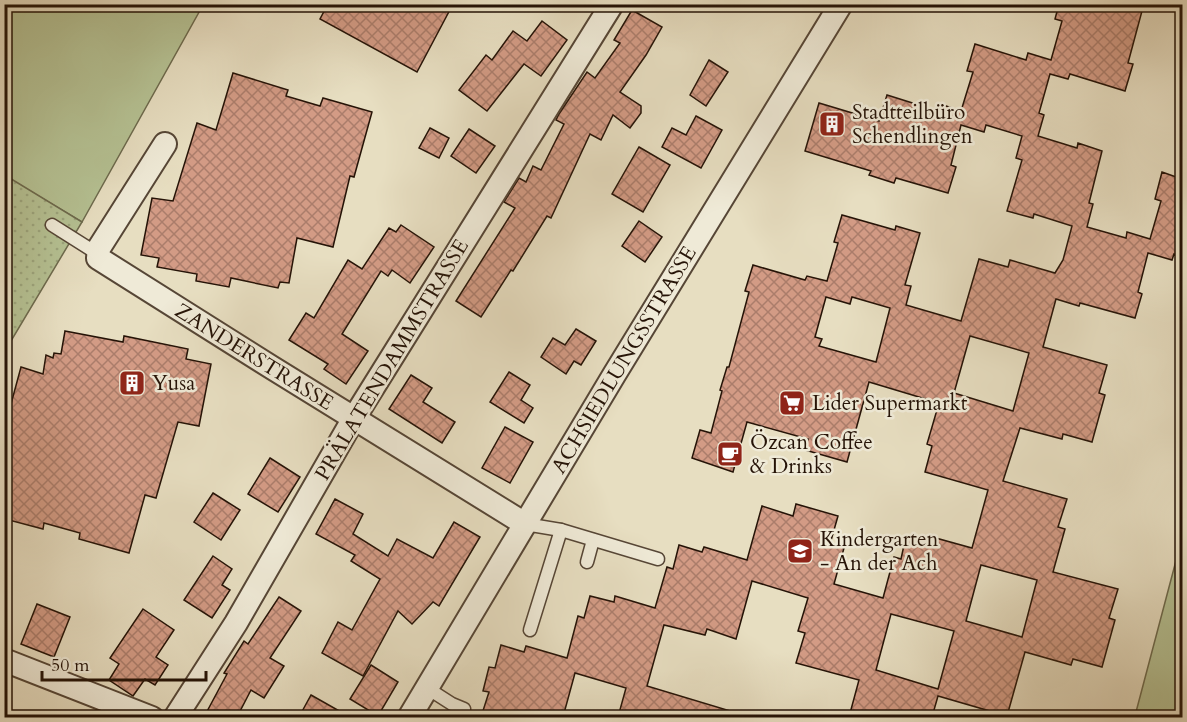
<svg xmlns="http://www.w3.org/2000/svg" width="1187" height="722" font-family="Cardo,serif">
<style>
.grass{fill:#b5c193;stroke:#6d6a4d;stroke-width:1.5}
.garden{fill:url(#garden-dots);stroke:#6d6a4d;stroke-width:1.5}
.building{fill:url(#building-cross-hatch);stroke:#251307;stroke-width:1.5;fill-rule:evenodd}
.lines{fill:none;stroke-linecap:round;stroke-linejoin:round}
.lane-casing{stroke:#564636;stroke-width:15}
.street-casing{stroke:#564636;stroke-width:26}
.lane{stroke:#efead7;stroke-width:12}
.street{stroke:#efead7;stroke-width:22}
.labels{text-anchor:middle;dominant-baseline:central;stroke-width:5;stroke-linejoin:round;paint-order:stroke}
.poi-label{font-size:21px;fill:#251307;stroke:#efead7;text-anchor:start}
.street-label{font-size:21px;fill:#251307;stroke:#efead7}
</style>
<defs>
<pattern id="garden-dots" width="8" height="8" patternUnits="userSpaceOnUse" patternTransform="scale(1.5)"><rect width="8" height="8" fill="#b5c193"/><path d="M2 2h.1M6 6h.1" fill="none" stroke="#9ca57d" stroke-width="1.8" stroke-linecap="round"/></pattern>
<pattern id="building-cross-hatch" width="8" height="8" patternUnits="userSpaceOnUse" patternTransform="scale(1.5)"><rect width="8" height="8" fill="#d39b85"/><path d="M0 0l8 8M0 8l8-8" fill="none" stroke="#ab7d6b"/></pattern>
</defs>
<rect width="100%" height="100%" fill="#e7dec1"/>
<filter id="stains"><feTurbulence type="fractalNoise" baseFrequency=".00333" numOctaves="4"/><feColorMatrix values="0 0 0 0 .2 0 0 0 0 .09 0 0 0 0 .02 0 0 0 .5 -.17"/></filter>
<radialGradient id="worn" r=".72"><stop offset=".6" stop-color="#630" stop-opacity="0"/><stop offset="1" stop-color="#630" stop-opacity=".3"/></radialGradient>
<g class="grass">
<path d="M5 5H203L82 222 8 178 5 183Z"/>
<path d="M1182 538V717H1135L1136 712Z"/>
</g>
<path class="garden" d="M8 177 82 222 5 351 4 183Z"/>
<g class="building">
<path d="M328 4H453L417 72 320 19Z"/>
<path d="M1059 4H1121L1142 11 1128 63 1133 64 1125 91 1070 74 1068 79 1050 74 1039 113 1044 115 1038 136 1077 148 1078 143 1102 151 1089 203 1093 204 1087 227 1126 238 1127 232 1150 239 1161 201 1155 199 1162 172 1182 179V257L1174 254 1172 260 1148 253 1138 292 1142 294 1135 318 1080 303 1079 306 1056 299 1043 347 1107 365 1099 393 1105 395 1092 442 1063 434 1062 439 1020 428 1003 481 1067 499 1058 527 1065 529 1053 572 1118 589 1109 618 1115 620 1102 667 1073 659 1071 665 1025 652 1007 716 938 696 932 717H849L859 680 796 663 805 633 798 631 808 598 752 581 736 639 707 629 705 635 664 625 647 686 737 713V717H618L626 688 575 673 563 717H481L489 692 483 691 489 667 495 668 501 645 524 652 526 646 567 658 578 616 584 618 590 596 614 602 615 596 655 608 667 567 673 569 679 545 702 552 704 547 747 560 762 506 793 516 796 504 838 516 830 544 844 548 834 584 883 598 894 557 901 559 906 536 930 542 932 537 972 548 988 490 925 472 932 446 927 444 939 403 869 382 847 462 805 450 808 439 747 422 733 472 692 458 700 430 711 433 722 391 720 390 727 367H729L749 292 745 291 753 265 805 280 807 276 827 281 838 243 834 242 842 215 895 230 896 226 920 233 905 285 911 286 906 305 961 321 979 259 1008 267 1010 260 1055 273 1063 260 1072 226 1034 214 1033 218 1007 211 1022 160 1016 158 1022 136 986 125 984 132 961 125 951 165 956 167 948 193 896 178 894 183 869 175 871 171 805 151 819 103 879 121 887 95 938 111 940 104 961 111 973 72 967 71 975 44 1026 60 1028 53 1051 60 1062 21 1055 19ZM826 297 850 304 852 297 890 308 876 362 819 346 822 339 815 337ZM970 336 1029 353 1013 411 954 393ZM981 565 1037 580 1022 637 966 621ZM891 614 954 631 938 689 876 670Z"/>
<path d="M632 10 662 27 646 55 620 92 641 106V113L630 128 613 115 601 140 590 134 551 218 547 216 513 271 511 270 481 317 456 301 515 208 504 202 519 178 526 182 533 166 541 170 564 124 556 120 559 114 587 72 595 78 620 43 614 40Z"/>
<path d="M542 21 567 40 541 76 524 64 487 111 459 90 486 55 492 60 513 31 527 41Z"/>
<path d="M709 60 728 72 706 106 690 95Z"/>
<path d="M233 73 288 90 286 96 320 106 323 98 372 112 354 177 350 176 333 247 297 238 289 283 280 282 278 288 231 278 229 287 196 281 197 274 157 267 159 258 141 255 152 198 173 201 197 123 216 130Z"/>
<path d="M696 116 722 130 701 168 662 147 672 128 686 135Z"/>
<path d="M430 128 449 138 439 158 419 148Z"/>
<path d="M469 129 495 146 476 173 451 156Z"/>
<path d="M639 147 670 165 643 212 612 194Z"/>
<path d="M639 221 662 237 645 262 622 246Z"/>
<path d="M401 225 434 247 410 283 392 270 388 276 381 271 342 334 368 351 346 384 324 369 328 364 289 340 306 313 314 318 348 260 362 269 389 228 396 232Z"/>
<path d="M576 329 596 341 581 365 574 361 566 374 541 357 553 338 565 345Z"/>
<path d="M65 331 123 342 124 336 188 349 186 359 211 364 199 426 178 422 156 498 145 495 129 553 79 539 80 533 44 523 43 529 5 519V426L21 367 43 374 46 355 53 358 54 353 61 354Z"/>
<path d="M509 372 530 385 521 400 533 408 524 423 490 402Z"/>
<path d="M411 375 432 388 423 402 455 422 442 443 389 409Z"/>
<path d="M505 427 533 442 510 483 482 468Z"/>
<path d="M270 458 300 477 278 512 248 494Z"/>
<path d="M213 493 240 510 221 540 194 522Z"/>
<path d="M335 499 363 514 353 534 388 556 397 539 433 558 454 522 480 537 439 606 433 602 412 624 398 611 363 676 322 653 338 622 352 630 380 579 351 561 355 555 316 534Z"/>
<path d="M213 556 232 569 222 585 230 590 212 618 184 600Z"/>
<path d="M279 597 301 611 270 658 284 666 264 698 251 690 237 717H204L227 674 224 673 244 641 248 644Z"/>
<path d="M37 604 70 617 54 657 21 644Z"/>
<path d="M143 609 174 630 156 657 168 665 155 685 145 679 133 696 109 680 119 664 110 658Z"/>
<path d="M371 665 398 682 378 716 350 699Z"/>
<path d="M311 695 350 717H299Z"/>
</g>
<g class="lines">
<defs>
<g id="lane">
<path d="M52 225 98 254"/>
<path d="M525 524 561 530 658 559"/>
<path d="M587 562 593 540"/>
<path d="M530 630 561 530"/>
<path d="M427 688 452 704 464 709 461 718"/>
</g>
<g id="street">
<path d="M165 144 99 248 98 258 271 367 525 524"/>
<path d="M4 660 152 718"/>
<path d="M175 718 236 623 354 418 612 4"/>
<path d="M409 718 614 375 841 4"/>
</g>
</defs>
<use href="#lane" class="lane-casing"/>
<use href="#street" class="street-casing"/>
<use href="#lane" class="lane"/>
<use href="#street" class="street"/>
</g>
<defs>
<symbol id="building-square" viewBox="-11 -11 22 22"><rect x="-9" y="-9" width="18" height="18" rx="4" fill="#8f2418" stroke="#efead7"/><path d="M-4-6H4V6H1V3H-1V6H-4ZM-2.5-4.3h1.7v1.8h-1.7ZM.8-4.3h1.7v1.8H.8ZM-2.5-1h1.7V.8h-1.7ZM.8-1h1.7V.8H.8Z" fill="#fff"/></symbol>
<symbol id="supermarket-square" viewBox="-11 -11 22 22"><rect x="-9" y="-9" width="18" height="18" rx="4" fill="#8f2418" stroke="#efead7"/><path d="M-6-5.5h2.5l.6 2H6L4.5 2H-2.5L-4.4-4H-6ZM-1.5 3.2a1.3 1.3 0 1 0 .1 0ZM3 3.2a1.3 1.3 0 1 0 .1 0Z" fill="#fff"/></symbol>
<symbol id="cafe-square" viewBox="-11 -11 22 22"><rect x="-9" y="-9" width="18" height="18" rx="4" fill="#8f2418" stroke="#efead7"/><path d="M-5.5-4.5H6V0H3Q3 3.5 0 3.5H-2.5Q-5.5 3.5-5.5 0ZM3-3.2v2h1.7v-2ZM-6 4.5H4V6H-6Z" fill="#fff"/></symbol>
<symbol id="school-square" viewBox="-11 -11 22 22"><rect x="-9" y="-9" width="18" height="18" rx="4" fill="#8f2418" stroke="#efead7"/><path d="M0-5L7-2L0 1L-7-2ZM-4 1L0 2.5L4 1V4Q0 6-4 4Z" fill="#fff"/></symbol>
</defs>
<g fill-rule="evenodd">
<use href="#building-square" x="817" y="109" width="30" height="30"/>
<use href="#building-square" x="117" y="368" width="30" height="30"/>
<use href="#supermarket-square" x="777" y="388" width="30" height="30"/>
<use href="#cafe-square" x="715" y="439" width="30" height="30"/>
<use href="#school-square" x="785" y="536" width="30" height="30"/>
</g>
<g class="labels">
<g class="poi-label">
<text x="852" y="112">Stadtteilbüro<tspan x="852" dy="24">Schendlingen</tspan></text>
<text x="152" y="383">Yusa</text>
<text x="812" y="403">Lider Supermarkt</text>
<text x="750" y="442">Özcan Coffee<tspan x="750" dy="24">&amp; Drinks</tspan></text>
<text x="820" y="539">Kindergarten<tspan x="820" dy="24">- An der Ach</tspan></text>
</g>
<g class="street-label">
<text transform="translate(254 357) rotate(32)">ZANDERSTRASSE</text>
<text transform="translate(392 360) rotate(-59)">PRÄLATENDAMMSTRASSE</text>
<text transform="translate(624 360) rotate(-59)">ACHSIEDLUNGSSTRASSE</text>
</g>
</g>
<rect width="1187" height="722" fill="none" stroke="#e7dec1" stroke-width="24"/>
<rect x="6" y="6" width="1175" height="710" fill="none" stroke="#251307" stroke-width="3"/>
<rect x="12" y="12" width="1163" height="698" fill="none" stroke="#251307" stroke-width="1.5"/>
<path d="M42 671v9h164v-9" fill="none" stroke="#251307" stroke-width="3"/>
<text x="51" y="671" font-size="18" fill="#251307" stroke="#efead7" stroke-width="4.5" paint-order="stroke">50 m</text>
<rect width="100%" height="100%" filter="url(#stains)"/>
<rect width="100%" height="100%" fill="url(#worn)"/>
</svg>
